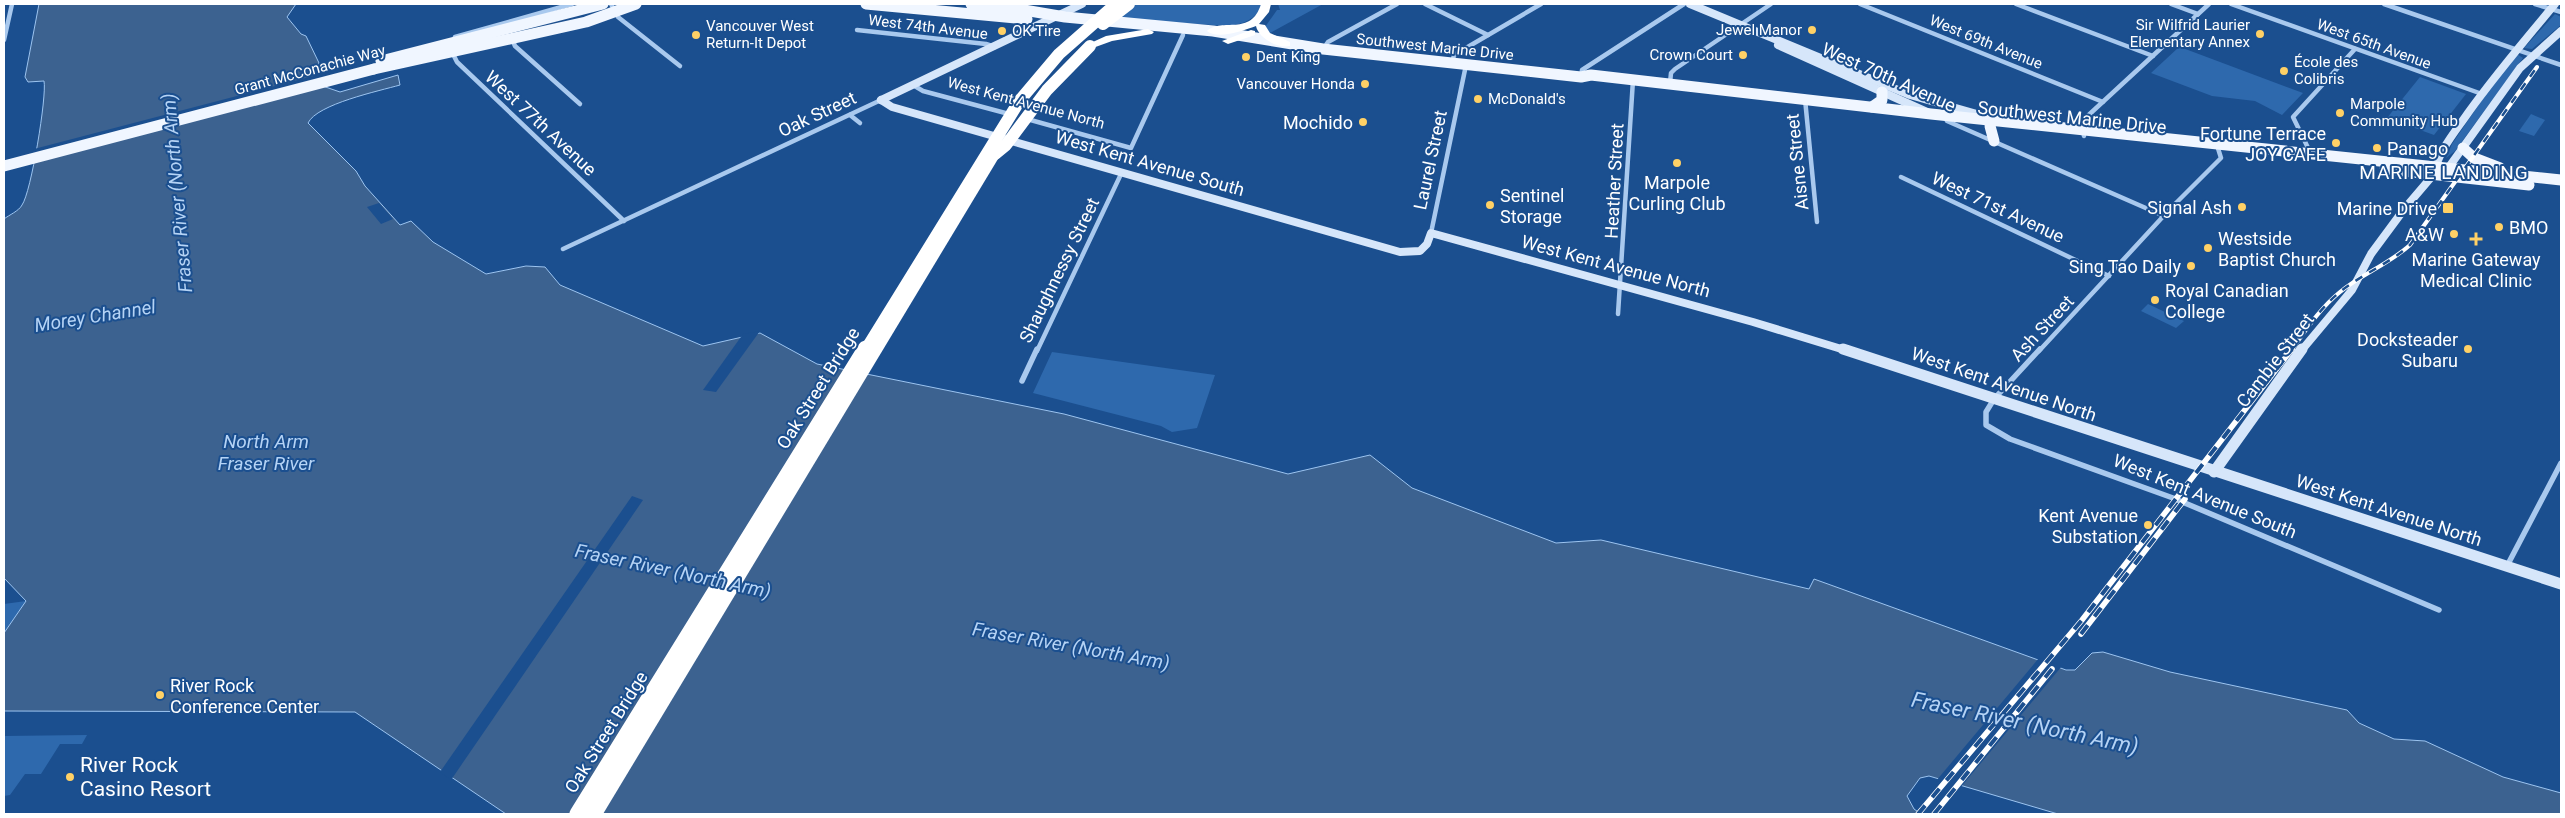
<svg xmlns="http://www.w3.org/2000/svg" width="2565" height="818" font-family="Roboto,sans-serif">
<style>
.green{fill:#2e69ad}
.water{fill:#3c6290;stroke:#9cc4f0}
.pier{fill:#1b4f8f}
.lines{fill:none;stroke-linecap:round;stroke-linejoin:round}
.street-far1{stroke:#a9c9ee;stroke-width:4.5}
.street{stroke:#a9c9ee;stroke-width:5.5}
.secondary-far1{stroke:#d6e6fa;stroke-width:8}
.secondary{stroke:#d6e6fa;stroke-width:11}
.primary{stroke:#f0f6ff;stroke-width:11}
.highway{fill:#fff;fill-rule:evenodd}
.rail-far1-casing{stroke:#fff;stroke-width:4}
.rail-casing{stroke:#fff;stroke-width:5.5}
.rail-far1{stroke:#1b4f8f;stroke-width:2.5;stroke-dasharray:8;stroke-linecap:butt}
.rail{stroke:#1b4f8f;stroke-width:4;stroke-dasharray:11;stroke-linecap:butt}
.primary-bridge{stroke:#f0f6ff;stroke-width:11}
.highway-bridge-far1{stroke:#fff;stroke-width:12}
.highway-bridge{stroke:#fff;stroke-width:17}
.poi-dot{fill:#ffd166;stroke:#1b4f8f;stroke-width:2}
.labels{text-anchor:middle;dominant-baseline:central;stroke-width:4;stroke-linejoin:round;paint-order:stroke}
.far-poi-label{font-size:15px;fill:#fff;stroke:#1b4f8f;text-anchor:start}
.far-street-label{font-size:15px;fill:#fff;stroke:#1b4f8f}
.street-label{font-size:18px;fill:#fff;stroke:#1b4f8f}
.poi-label{font-size:18px;fill:#fff;stroke:#1b4f8f;text-anchor:end}
.neighbourhood-label{font-size:19px;letter-spacing:1px;fill:#fff;stroke:#1b4f8f}
.water-label{font-size:19px;font-style:italic;fill:#b5d3f5;stroke:#1b4f8f}
.near-poi-label{font-size:21px;fill:#fff;stroke:#1b4f8f;text-anchor:start}
.near-water-label{font-size:22px;font-style:italic;fill:#b5d3f5;stroke:#1b4f8f}
</style>
<rect width="100%" height="100%" fill="#1b4f8f"/>
<g class="green">
<path d="M1135 4H1262L1263 5C1255 19 1245 24 1228 26L1121 19 1126 9Z"/>
<path d="M1278 4H1323L1268 34 1265 27 1277 10H1280Z"/>
<path d="M2555 14 2561 17V25L2532 49 2524 48Z"/>
<path d="M2179 47H2180L2303 93 2282 115 2255 101 2212 96 2151 73Z"/>
<path d="M2517 54 2523 58 2455 151 2446 158 2452 144 2497 78Z"/>
<path d="M2420 77 2466 94 2434 135 2387 118Z"/>
<path d="M2531 114 2545 120 2534 136 2519 131Z"/>
<path d="M2148 304 2184 321 2176 328 2141 311Z"/>
<path d="M1052 352 1215 375 1197 428 1172 432 1161 426 1033 393Z"/>
<path d="M26 601 4 633V604Z"/>
<path d="M87 735 82 744H60L41 774H25L10 795 4 796V736Z"/>
</g>
<path class="water" d="M39 4H296L287 17 301 34 306 36 319 63 311 82 340 92 398 75 400 85C379 91 317 104 308 123L356 171 365 186 400 225 411 221 433 242 486 274 526 266 545 267 560 285 703 346 760 333 817 364 1064 414 1288 474 1370 455 1412 488 1556 543 1601 540 1809 589 1814 579 2066 670H2075L2092 653 2103 652 2170 672 2347 710 2359 723 2394 739 2425 741 2503 777 2561 793V814H2058L1929 776 1920 778 1907 796 1914 809 1921 814H506L355 712 4 711V633L26 601 4 578V219C9 215 19 211 22 205 31 193 47 96 44 81L28 82 25 77Z"/>
<g class="pier">
<path d="M317 75 314 82 30 163 34 149Z"/>
<path d="M379 203 393 219 381 224 367 207Z"/>
<path d="M760 331 716 392 703 390 743 334Z"/>
<path d="M632 496 643 500 451 780 440 772Z"/>
<path d="M2039 658 2062 666 1960 788 1936 781Z"/>
</g>
<g class="lines">
<g class="street-far1">
<path d="M611 4 618 17 680 66"/>
<path d="M1425 4 1488 35"/>
<path d="M1860 4 2103 102"/>
<path d="M2016 4 2153 56"/>
<path d="M2171 4 2198 14"/>
<path d="M2231 4 2482 94"/>
<path d="M2384 4 2561 65"/>
<path d="M2535 4 2561 12"/>
<path d="M857 30 986 44 995 47"/>
<path d="M455 37 572 4"/>
<path d="M512 39 515 46 580 104"/>
<path d="M4 40 12 4"/>
<path d="M1323 49 1328 42 1397 4"/>
<path d="M452 52 457 62 624 221"/>
<path d="M1452 64 1454 55 1541 4"/>
<path d="M1581 77 1582 70 1684 4"/>
<path d="M1670 83 1671 73 1675 69 1771 4"/>
<path d="M913 85 923 91 1009 114"/>
<path d="M1805 99 1817 222"/>
<path d="M850 115 860 123"/>
<path d="M1027 119 1131 148 1183 35"/>
<path d="M1947 121 2164 216"/>
<path d="M2084 136 2081 122 2209 4"/>
<path d="M2310 152 2293 117 2355 49"/>
<path d="M1901 177 2109 276"/>
<path d="M1431 233 1466 65"/>
<path d="M563 249 881 100"/>
<path d="M1618 314 1633 80"/>
<path d="M1037 351 1122 172"/>
<path d="M2039 351 2170 209 2221 158 2217 145"/>
</g>
<g class="street">
<path d="M2040 349 1994 399 1986 412V425L2010 439 2173 498 2439 610"/>
<path d="M1022 381 1037 349"/>
<path d="M2507 566 2561 463"/>
</g>
<g class="secondary-far1">
<path d="M1690 4 1910 95 1984 116"/>
<path d="M1778 45 1927 112"/>
<path d="M881 100 892 107 1400 252 1420 251 1427 244 1431 233 1753 322 1848 351"/>
<path d="M881 100 1082 4"/>
<path d="M2434 173C2439 150 2455 132 2468 113 2495 75 2525 40 2555 4"/>
<path d="M2301 351 2352 290 2371 254 2405 208 2434 174 2449 167 2520 68 2561 31"/>
</g>
<g class="secondary">
<path d="M1843 349 2561 584"/>
<path d="M2214 472 2302 349"/>
</g>
<g class="primary">
<path d="M866 4 1027 19"/>
<path d="M971 4 1010 8"/>
<path d="M1002 4 1012 8 1065 17 1213 31 1323 49 1581 77 1591 75 1931 114 2561 180"/>
<path d="M1872 107 1882 100V92"/>
<path d="M1990 126 1994 141"/>
<path d="M2463 148 2474 158 2500 168"/>
<path d="M4 166 374 69"/>
<path d="M2385 169 2529 185"/>
</g>
<g class="highway">
<path d="M1111 4H1123L1113 12H1105V8Z"/>
<path d="M1261 4H1271L1269 12 1259 24 1265 25 1270 33 1290 42V46C1277 49 1258 37 1256 26 1245 30 1217 40 1207 31 1222 17 1251 37 1261 4Z"/>
<path d="M1148 29 1154 32 1152 34 1112 41 1090 49 1084 46 1106 36Z"/>
<path d="M1251 30 1255 31V35L1228 44 1222 41Z"/>
<path d="M995 150 1001 154 603 814H584L989 154Z"/>
</g>
<defs>
<path id="rail-far1" d="M2291 351C2306 330 2320 308 2340 292 2362 274 2389 264 2410 245L2537 67"/>
<g id="rail">
<path d="M2081 634 2185 499"/>
<path d="M1918 814 2082 620 2292 349"/>
<path d="M1934 814 2052 669"/>
</g>
</defs>
<use href="#rail-far1" class="rail-far1-casing"/>
<use href="#rail" class="rail-casing"/>
<use href="#rail-far1" class="rail-far1"/>
<use href="#rail" class="rail"/>
<g class="primary-bridge">
<path d="M381 61 603 4"/>
<path d="M374 69 586 22 636 4"/>
</g>
<g class="highway-bridge-far1">
<path d="M1103 24 1129 4"/>
<path d="M995 154 1006 145 1047 90 1090 46"/>
<path d="M865 351 1020 100 1059 54 1109 10"/>
</g>
<path class="highway-bridge" d="M578 814 866 349"/>
</g>
<g class="poi-dot">
<circle cx="1812" cy="30" r="5"/>
<circle cx="1002" cy="31" r="5"/>
<circle cx="2260" cy="34" r="5"/>
<circle cx="696" cy="35" r="5"/>
<circle cx="1743" cy="55" r="5"/>
<circle cx="1246" cy="57" r="5"/>
<circle cx="2284" cy="71" r="5"/>
<circle cx="1365" cy="84" r="5"/>
<circle cx="1478" cy="99" r="5"/>
<circle cx="2340" cy="113" r="5"/>
<circle cx="1363" cy="122" r="5"/>
<circle cx="2336" cy="143" r="5"/>
<circle cx="2377" cy="148" r="5"/>
<circle cx="1677" cy="163" r="5"/>
<circle cx="1490" cy="205" r="5"/>
<circle cx="2242" cy="207" r="5"/>
<rect x="2442" y="202" width="12" height="12" rx="2.5"/>
<circle cx="2499" cy="227" r="5"/>
<circle cx="2454" cy="234" r="5"/>
<path d="M2473.5 231.5h5v5h5v5h-5v5h-5v-5h-5v-5h5z"/>
<circle cx="2208" cy="248" r="5"/>
<circle cx="2191" cy="266" r="5"/>
<circle cx="2155" cy="300" r="5"/>
<circle cx="2468" cy="349" r="5"/>
<circle cx="2148" cy="525" r="5"/>
<circle cx="160" cy="695" r="5"/>
<circle cx="70" cy="777" r="5"/>
</g>
<g class="labels">
<g class="far-poi-label">
<text x="2250" y="25" text-anchor="end">Sir Wilfrid Laurier<tspan x="2250" dy="17">Elementary Annex</tspan></text>
<text x="706" y="26">Vancouver West<tspan x="706" dy="17">Return-It Depot</tspan></text>
<text x="1802" y="30" text-anchor="end">Jewel Manor</text>
<text x="1012" y="31">OK Tire</text>
<text x="1733" y="55" text-anchor="end">Crown Court</text>
<text x="1256" y="57">Dent King</text>
<text x="2294" y="62">École des<tspan x="2294" dy="17">Colibris</tspan></text>
<text x="1355" y="84" text-anchor="end">Vancouver Honda</text>
<text x="1488" y="99">McDonald's</text>
<text x="2350" y="104">Marpole<tspan x="2350" dy="17">Community Hub</tspan></text>
</g>
<g class="far-street-label">
<text transform="translate(928 27) rotate(7)">West 74th Avenue</text>
<text transform="translate(1986 42) rotate(22)">West 69th Avenue</text>
<text transform="translate(2374 44) rotate(20)">West 65th Avenue</text>
<text transform="translate(1435 47) rotate(6)">Southwest Marine Drive</text>
<text transform="translate(310 70) rotate(-15)">Grant McConachie Way</text>
<text transform="translate(1026 103) rotate(15)">West Kent Avenue North</text>
</g>
<g class="street-label">
<text transform="translate(1889 77) rotate(24)">West 70th Avenue</text>
<text transform="translate(817 114) rotate(-25)">Oak Street</text>
<text transform="translate(2072 117) rotate(6)">Southwest Marine Drive</text>
<text transform="translate(541 123) rotate(43)">West 77th Avenue</text>
<text transform="translate(1430 160) rotate(-78)">Laurel Street</text>
<text transform="translate(1797 162) rotate(-96)">Aisne Street</text>
<text transform="translate(1150 163) rotate(16)">West Kent Avenue South</text>
<text transform="translate(1614 181) rotate(-87)">Heather Street</text>
<text transform="translate(1998 207) rotate(25)">West 71st Avenue</text>
<text transform="translate(1616 266) rotate(15)">West Kent Avenue North</text>
<text transform="translate(1059 270) rotate(-64)">Shaughnessy Street</text>
<text transform="translate(2042 328) rotate(-47)">Ash Street</text>
<text transform="translate(2275 360) rotate(-52)">Cambie Street</text>
<text transform="translate(2004 384) rotate(19)">West Kent Avenue North</text>
<text transform="translate(818 388) rotate(-58)">Oak Street Bridge</text>
<text transform="translate(2205 496) rotate(22)">West Kent Avenue South</text>
<text transform="translate(2389 510) rotate(18)">West Kent Avenue North</text>
<text transform="translate(606 732) rotate(-58)">Oak Street Bridge</text>
</g>
<g class="poi-label">
<text x="1353" y="122">Mochido</text>
<text x="2326" y="133">Fortune Terrace<tspan x="2326" dy="21">JOY CAFE</tspan></text>
<text x="2387" y="148" text-anchor="start">Panago</text>
<text x="1677" y="182" text-anchor="middle">Marpole<tspan x="1677" dy="21">Curling Club</tspan></text>
<text x="1500" y="195" text-anchor="start">Sentinel<tspan x="1500" dy="21">Storage</tspan></text>
<text x="2232" y="207">Signal Ash</text>
<text x="2437" y="208">Marine Drive</text>
<text x="2509" y="227" text-anchor="start">BMO</text>
<text x="2444" y="234">A&amp;W</text>
<text x="2218" y="238" text-anchor="start">Westside<tspan x="2218" dy="21">Baptist Church</tspan></text>
<text x="2476" y="259" text-anchor="middle">Marine Gateway<tspan x="2476" dy="21">Medical Clinic</tspan></text>
<text x="2181" y="266">Sing Tao Daily</text>
<text x="2165" y="290" text-anchor="start">Royal Canadian<tspan x="2165" dy="21">College</tspan></text>
<text x="2458" y="339">Docksteader<tspan x="2458" dy="21">Subaru</tspan></text>
<text x="2138" y="515">Kent Avenue<tspan x="2138" dy="21">Substation</tspan></text>
<text x="170" y="685" text-anchor="start">River Rock<tspan x="170" dy="21">Conference Center</tspan></text>
</g>
<g class="neighbourhood-label">
<text x="2444" y="172">MARINE LANDING</text>
</g>
<g class="water-label">
<text transform="translate(177 193) rotate(-95)">Fraser River (North Arm)</text>
<text transform="translate(95 316) rotate(-9)">Morey Channel</text>
<text x="266" y="441">North Arm<tspan x="266" dy="22">Fraser River</tspan></text>
<text transform="translate(673 571) rotate(12)">Fraser River (North Arm)</text>
<text transform="translate(1071 646) rotate(10)">Fraser River (North Arm)</text>
</g>
<g class="near-poi-label">
<text x="80" y="765">River Rock<tspan x="80" dy="24">Casino Resort</tspan></text>
</g>
<g class="near-water-label">
<text transform="translate(2025 723) rotate(12)">Fraser River (North Arm)</text>
</g>
</g>
<rect width="2565" height="818" fill="none" stroke="#ffffff" stroke-width="10"/>
</svg>
